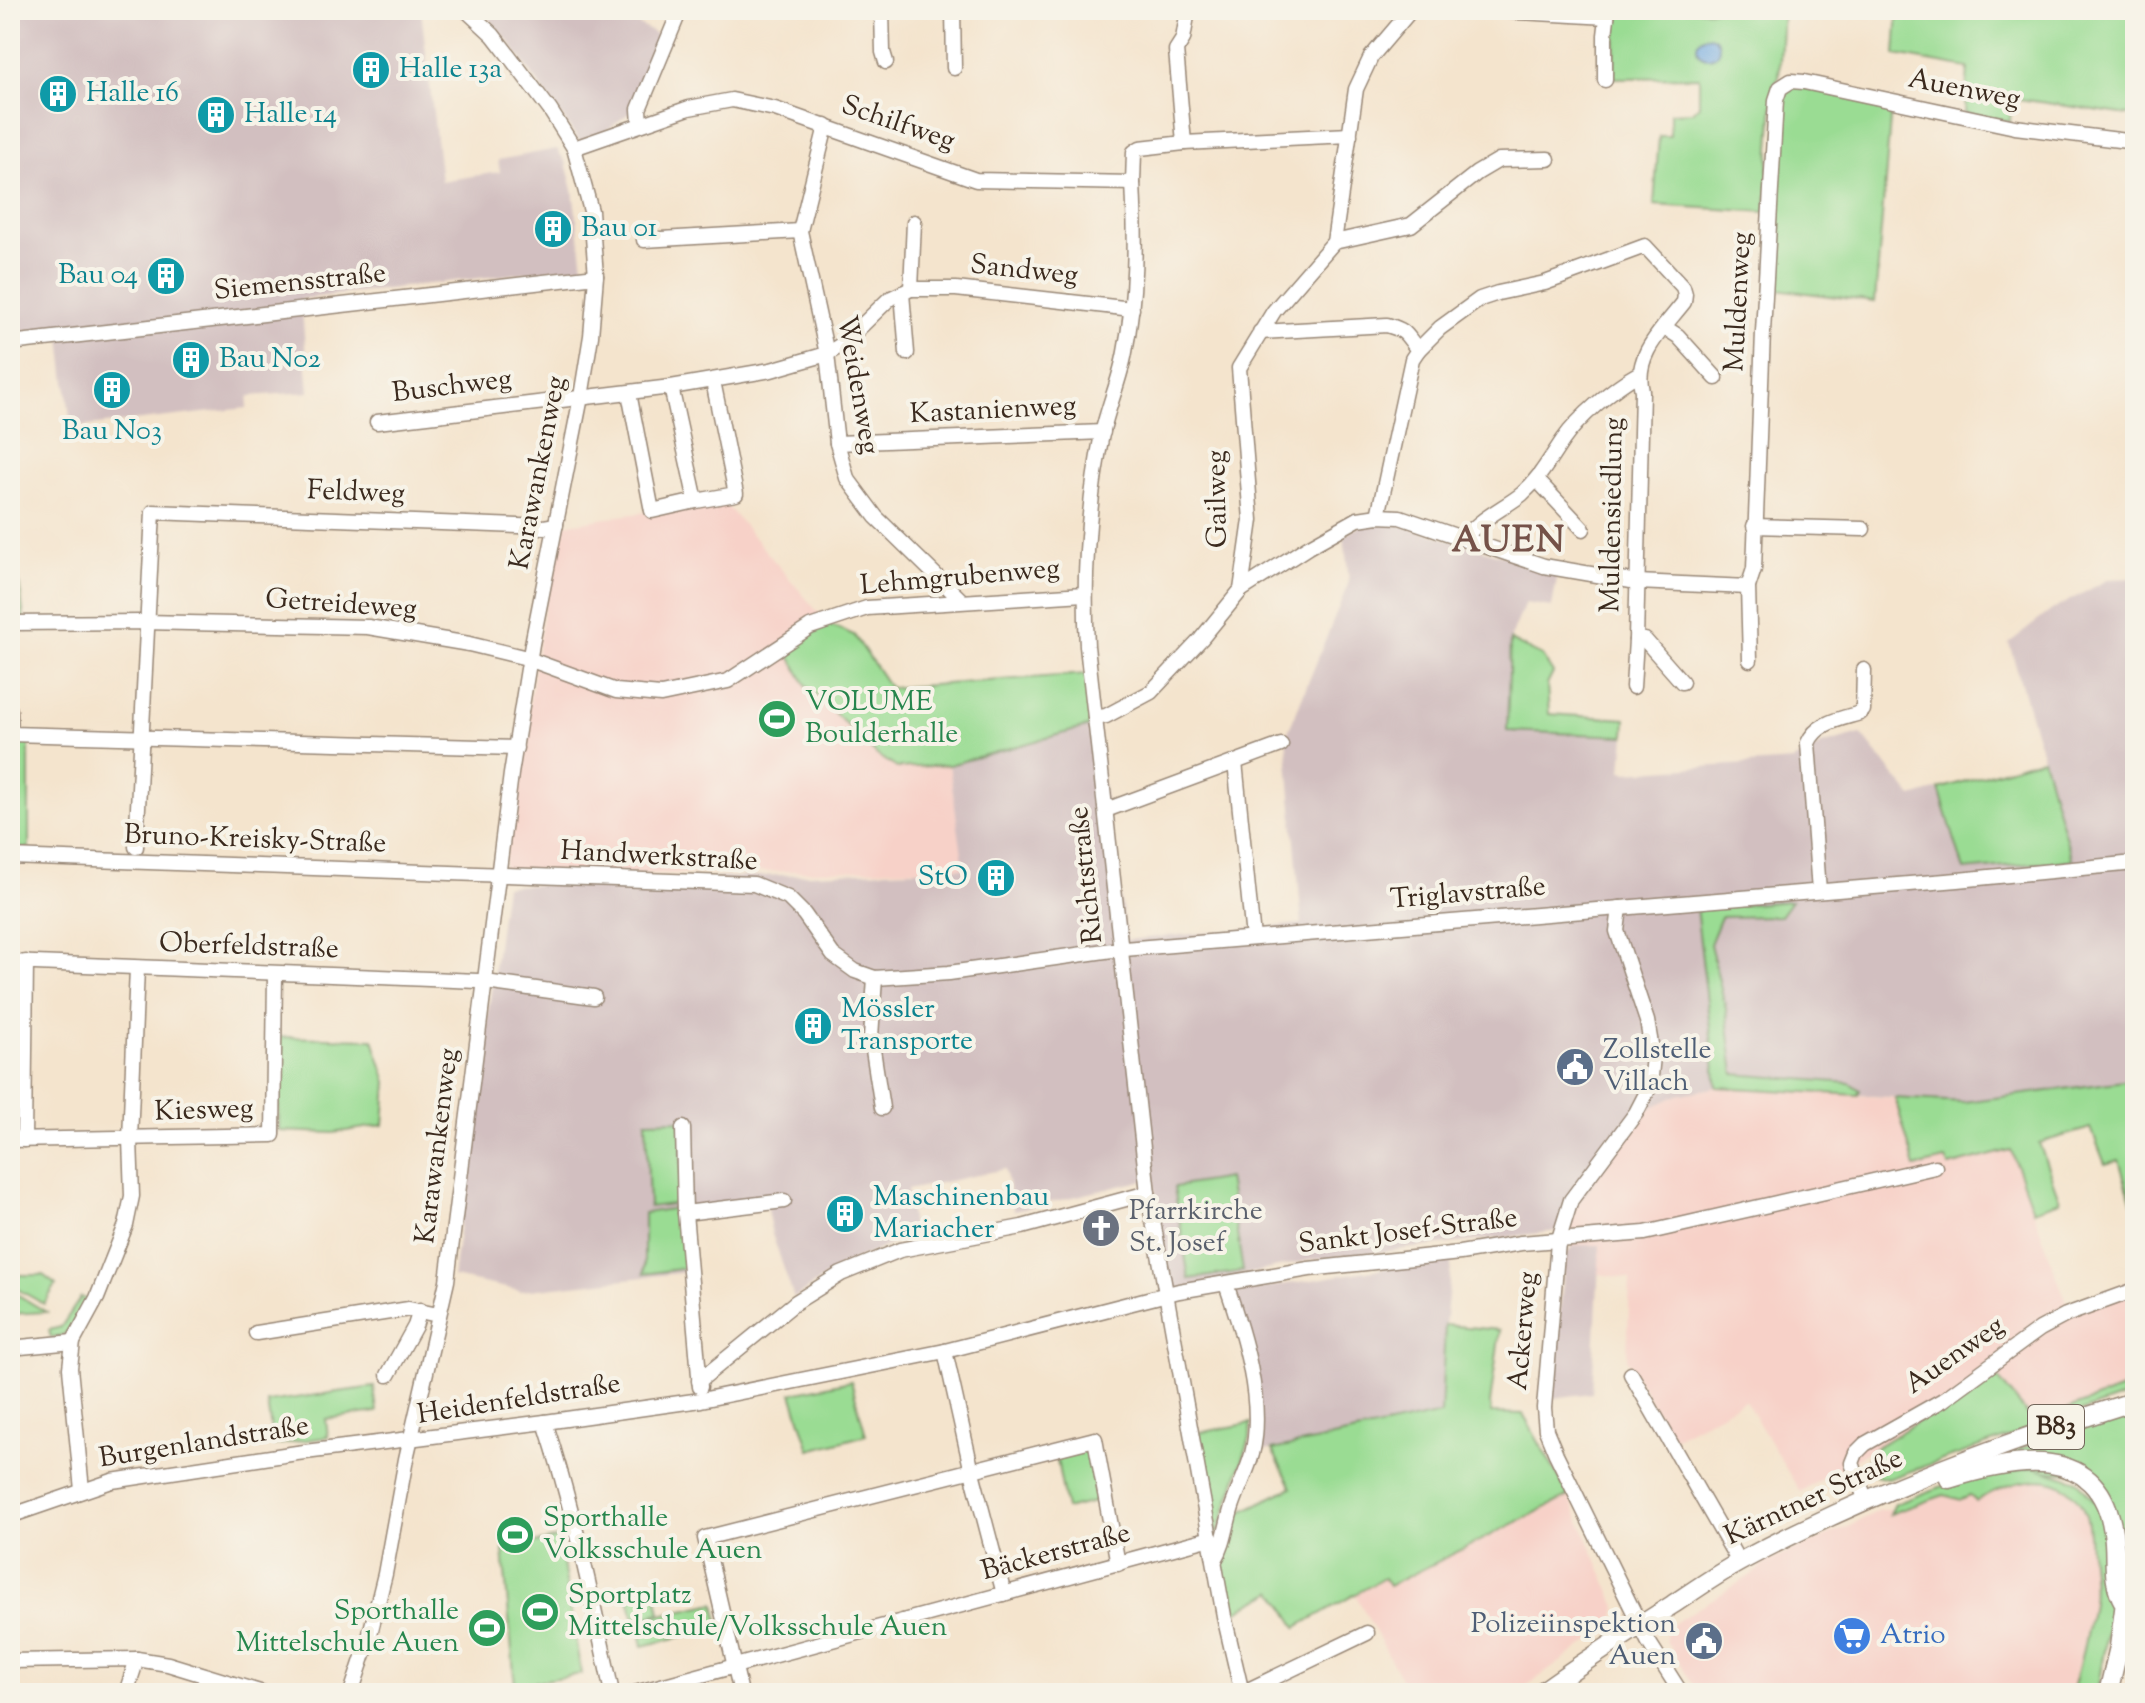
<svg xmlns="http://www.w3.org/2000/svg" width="2145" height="1703" font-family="'Sorts Mill Goudy',serif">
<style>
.built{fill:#f7d1c8}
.industrial{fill:#d2bfc0}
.green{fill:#9adc93;stroke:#6a8358;stroke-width:2}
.water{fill:#72aae1;stroke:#566a80;stroke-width:2}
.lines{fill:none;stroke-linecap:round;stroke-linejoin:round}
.minor-casing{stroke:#988776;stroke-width:17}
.major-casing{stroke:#988776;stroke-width:21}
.minor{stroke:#fff;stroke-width:14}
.major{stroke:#fff;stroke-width:18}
.labels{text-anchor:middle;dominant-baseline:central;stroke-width:8;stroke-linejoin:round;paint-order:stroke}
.shield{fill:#f7f3e8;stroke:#73665b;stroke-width:2}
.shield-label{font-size:26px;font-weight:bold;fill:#3b2a1e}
.culture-label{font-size:28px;fill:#0d838f;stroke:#f7f3e8;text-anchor:start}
.street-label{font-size:28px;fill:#3b2a1e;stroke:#f7f3e8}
.leisure-label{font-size:28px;fill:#27864d;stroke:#f7f3e8;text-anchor:start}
.service-label{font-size:28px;fill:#4e5e75;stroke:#f7f3e8;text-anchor:start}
.worship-label{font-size:28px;fill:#5b616d;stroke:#f7f3e8;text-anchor:start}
.shop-label{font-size:28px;fill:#366cbe;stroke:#f7f3e8;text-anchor:start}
.district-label{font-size:36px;font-weight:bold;letter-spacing:2px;fill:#755249;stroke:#f7f3e8}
</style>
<rect width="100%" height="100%" fill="#f7f3e8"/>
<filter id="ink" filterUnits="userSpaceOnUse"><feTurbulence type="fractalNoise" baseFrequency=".0125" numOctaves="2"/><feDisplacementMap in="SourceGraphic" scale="16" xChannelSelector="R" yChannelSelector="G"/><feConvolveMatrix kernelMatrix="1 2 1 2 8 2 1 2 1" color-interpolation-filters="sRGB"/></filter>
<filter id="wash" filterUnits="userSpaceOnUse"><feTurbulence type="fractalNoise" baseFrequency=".006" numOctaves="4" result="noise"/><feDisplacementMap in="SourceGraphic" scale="32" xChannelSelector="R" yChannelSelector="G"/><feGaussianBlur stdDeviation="1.8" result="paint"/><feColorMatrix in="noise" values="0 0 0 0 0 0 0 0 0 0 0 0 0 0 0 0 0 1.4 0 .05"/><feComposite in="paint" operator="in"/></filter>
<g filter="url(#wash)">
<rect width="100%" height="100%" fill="#f4e4cd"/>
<g class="built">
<path d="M722 500 828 624 806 685 877 755 897 768 949 765 965 868 502 877 557 526Z"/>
<path d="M1717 1087 1895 1098 1916 1167 1947 1159 1949 1165 2011 1150 2067 1304 2135 1280V1384L2033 1423 1939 1409 1800 1492 1745 1400 1672 1439 1627 1359 1630 1279 1600 1274 1558 1231 1646 1110 1678 1095Z"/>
<path d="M2037 1479 2061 1486 2070 1493 2078 1502 2087 1519 2093 1583 2092 1602 2072 1693H1698L1666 1641V1633L1671 1625 1753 1574 1767 1562 1848 1527 1880 1510H1891V1514L1945 1495 1961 1500 1970 1496 1976 1501 2017 1482Z"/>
<path d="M1569 1496 1617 1607 1613 1624 1517 1693H1409L1355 1594 1384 1578 1389 1586Z"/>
</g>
<g class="industrial">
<path d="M10 10H421L441 181 500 172 498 160 557 149 566 163 573 190 583 266 301 299 309 392 249 396 247 408 71 428 60 328 10 333Z"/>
<path d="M482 10H627L624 17 664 38 637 107 599 136 580 142 510 43Z"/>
<path d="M1362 525H1400L1558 572 1552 607 1525 603 1510 640 1508 731 1625 736 1622 771 1627 772 1793 761 1821 745 1861 734 1912 797 2043 758 2009 643 2052 610 2109 579 2135 578V1081L1963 1102 1858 1095 1859 1090 1850 1083 1734 1074 1726 1009 1710 944 1721 917 1780 916 1696 909 1717 1087 1678 1095 1646 1110 1558 1231 1310 1260 1171 1291 1153 1178 1014 1211 1005 1169 907 1190 913 1235 844 1264 794 1298 772 1234 765 1200 685 1211 688 1272 521 1291 453 1277 505 886 964 868 949 765 1094 725 1127 940 1302 924 1286 737 1349 582 1344 536Z"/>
<path d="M1579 1245H1600L1592 1393 1552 1398 1565 1257 1572 1247Z"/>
<path d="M1452 1257 1445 1325 1441 1414 1254 1453 1258 1425 1232 1293Z"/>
</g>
<g class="green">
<path d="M1612 10H1783L1779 77 1774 84 1766 212 1654 205 1659 136H1670V113L1692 112 1699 106V77L1614 78 1616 21Z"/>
<path d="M1898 10H2135V116L2012 98 2010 121 1965 113 1968 68 1895 55Z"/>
<path d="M1792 85 1887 104 1891 108 1875 302 1769 288 1780 97Z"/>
<path d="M10 520 24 618H10Z"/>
<path d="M828 624 854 635 890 688 1087 674 1094 725 949 765 897 768 877 755 806 685 786 649Z"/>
<path d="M1510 640 1542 656 1553 673 1547 685 1549 714 1626 719 1625 736 1507 731Z"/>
<path d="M10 740 29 741V848L10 850Z"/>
<path d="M2043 758 2072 860 1964 870 1939 789Z"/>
<path d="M1791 901 1780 916 1721 917 1710 944 1726 1009 1734 1074 1850 1083 1860 1090 1858 1095 1717 1087 1696 908Z"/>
<path d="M278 1037 373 1039 387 1082 384 1125 333 1133 279 1131Z"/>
<path d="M2132 1080 2135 1081V1203L2132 1204 2119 1160 2105 1164 2091 1128 2039 1143 2060 1201 2033 1210 2011 1150 1949 1166 1946 1160 1915 1167 1895 1098 1963 1102Z"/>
<path d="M681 1120 682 1203 649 1207 646 1121Z"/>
<path d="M1228 1178 1243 1271 1189 1279 1174 1187Z"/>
<path d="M683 1207 687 1268 644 1274V1213Z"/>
<path d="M10 1275H43L56 1285 44 1304 10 1285Z"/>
<path d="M10 1290 46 1312 10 1314Z"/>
<path d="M81 1297 88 1300C80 1316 71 1337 51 1338L49 1330 61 1327Z"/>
<path d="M1445 1325 1500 1330 1490 1403 1491 1413 1523 1414 1569 1496 1389 1586 1384 1578 1297 1627 1274 1591 1230 1615 1222 1577 1233 1516 1292 1487 1272 1450 1441 1414Z"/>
<path d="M1992 1371 2034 1422 2135 1384V1393L1888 1479 1875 1476 1867 1459 1873 1449 1939 1409Z"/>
<path d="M851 1381 866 1435 810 1450 792 1393Z"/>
<path d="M374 1387 377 1412 326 1419 328 1437 273 1445 267 1402Z"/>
<path d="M2135 1409V1477L2122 1573 2085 1474 1975 1464Z"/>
<path d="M1251 1423 1250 1438 1217 1536 1198 1433Z"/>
<path d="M1087 1448 1090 1450 1101 1500 1066 1509 1056 1455Z"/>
<path d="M2035 1467 2078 1481 2103 1512 2110 1569 2111 1608 2097 1693H2072C2080 1663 2088 1633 2092 1602 2094 1586 2092 1569 2090 1553 2089 1541 2090 1528 2086 1516 2067 1462 2012 1480 1976 1501L1970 1496 1961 1500 1944 1495 1890 1514 1895 1504 1956 1481Z"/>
<path d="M559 1538 581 1674 515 1685 503 1550Z"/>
<path d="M654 1582 660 1613 634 1619 627 1588Z"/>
<path d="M715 1603 720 1627 643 1646 637 1620Z"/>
</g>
<circle class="water" cx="1708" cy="47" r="11"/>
</g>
<g filter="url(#ink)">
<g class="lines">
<defs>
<g id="minor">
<path d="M882 10 883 52 886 62"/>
<path d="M953 10 954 68"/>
<path d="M1482 10 1607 17"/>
<path d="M1605 80V35L1608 10"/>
<path d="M640 124 639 109 680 10"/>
<path d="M826 126 800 231 827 354 837 443 847 478 876 517 961 600"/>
<path d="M1184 143 1176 50 1183 39 1188 10"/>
<path d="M574 148 689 108 732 100 775 109 976 180 1133 183 1134 152 1140 148 1184 143 1350 135"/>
<path d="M1133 183C1136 240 1136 296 1125 352 1120 380 1108 406 1102 434 1088 504 1083 575 1087 646L1148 1193 1224 1616 1242 1693"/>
<path d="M644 240 800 231"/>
<path d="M1334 242 1411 225 1477 173 1499 160 1548 159"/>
<path d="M911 289 914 222"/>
<path d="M902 293 907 353"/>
<path d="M1664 327 1678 336 1716 378"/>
<path d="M1260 332 1387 325C1408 331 1405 334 1418 350L1412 359 1378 516"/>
<path d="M10 343 596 276"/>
<path d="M1418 350 1440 328 1480 299 1498 293 1545 283 1645 246 1683 287 1685 294 1684 302C1663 329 1633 355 1642 391L1636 640H1645L1682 682"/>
<path d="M671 387 696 501 736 494 713 381"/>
<path d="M629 393 652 511 696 501"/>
<path d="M377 422 671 387 771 370 827 354 844 343 889 299 911 289H956L1132 309"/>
<path d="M837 443 1103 432"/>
<path d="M1537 480 1583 529"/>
<path d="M1754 526 1863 529"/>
<path d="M1465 540C1472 523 1506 507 1522 494 1540 478 1550 459 1563 440 1578 418 1614 387 1638 374"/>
<path d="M1241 590 1308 547 1358 519 1378 516 1400 517 1544 566 1637 582 1748 587"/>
<path d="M10 623 145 622 368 627 469 644 523 657 616 691 661 695 728 681 810 627 867 608 1084 594"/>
<path d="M1750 660 1748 587 1754 569 1763 332 1776 100 1780 88 1791 81 1804 82 2015 127 2135 142"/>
<path d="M1633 687 1636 640"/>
<path d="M10 710 11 734"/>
<path d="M1095 718 1106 716 1151 692 1201 639 1241 590 1251 520 1239 368 1274 311 1334 242 1356 89 1371 57 1411 10"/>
<path d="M10 734 516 748"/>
<path d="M1235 762 1253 938"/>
<path d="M1106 810 1281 745"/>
<path d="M136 847 153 512 544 527 556 525"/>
<path d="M10 857 754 884 788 898 804 914 833 955 855 971 875 978 949 973 1112 950 1958 880 2135 863"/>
<path d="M1819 891 1808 743C1817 722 1841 719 1860 713L1863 710 1864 670"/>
<path d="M1620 908 1617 931 1647 1021 1653 1056 1650 1086 1636 1113 1571 1200 1558 1242 1544 1408 1546 1430 1556 1454 1648 1641 1681 1693"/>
<path d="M10 962 478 981 594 997"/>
<path d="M875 978 871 1037 882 1108"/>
<path d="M683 1128 685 1213 700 1387"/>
<path d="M10 1140 273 1135 275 975"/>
<path d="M24 1140 26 962"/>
<path d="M685 1213 784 1201"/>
<path d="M256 1333 409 1309 438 1315"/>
<path d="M10 1348 73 1342"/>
<path d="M945 1351 972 1472 1004 1594"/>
<path d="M1631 1374 1739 1562"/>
<path d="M388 1375 415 1326 420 1310"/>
<path d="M699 1381 796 1302 841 1274 900 1250 1022 1227 1148 1193"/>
<path d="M545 1422C574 1511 593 1602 612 1693"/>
<path d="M82 1490 70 1368 73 1342 97 1298 126 1225 132 1196 130 1139 137 968"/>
<path d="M1866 1501 1852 1463 1856 1453 1865 1444 1943 1400 2040 1329 2066 1315 2135 1290"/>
<path d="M10 1516 112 1481 297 1453 545 1422 701 1400 945 1351 1179 1291 1309 1269 1460 1253 1521 1243 1645 1233 1935 1167"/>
<path d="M1215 1560C1225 1544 1226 1525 1232 1507 1238 1489 1247 1472 1252 1454 1265 1402 1243 1333 1226 1284"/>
<path d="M10 1661 137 1659 168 1664 263 1693"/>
<path d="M126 1693 137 1659"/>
<path d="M351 1693 368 1642 385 1574 406 1459 447 1281 511 774 532 644 581 397 591 336 596 276 591 211 574 148 550 110 510 57 493 35 466 10"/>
<path d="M635 1693 1211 1538"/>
<path d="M741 1693 705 1538 1095 1439 1118 1564"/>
<path d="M1242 1693 1367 1633"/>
</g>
<g id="major">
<path d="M1949 1479C2013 1459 2100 1441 2113 1532 2117 1558 2110 1579 2124 1603"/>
<path d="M1540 1693C1583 1662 1628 1633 1672 1605 1696 1589 1720 1572 1745 1559 1868 1493 2002 1443 2135 1401"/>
<path d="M2108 1693 2119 1647 2135 1528"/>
</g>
</defs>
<use href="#minor" class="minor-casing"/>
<use href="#major" class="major-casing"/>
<use href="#minor" class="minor"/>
<use href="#major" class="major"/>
</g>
</g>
<defs>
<symbol id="building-disc" viewBox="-11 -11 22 22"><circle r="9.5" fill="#0f9aa8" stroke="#f7f3e8"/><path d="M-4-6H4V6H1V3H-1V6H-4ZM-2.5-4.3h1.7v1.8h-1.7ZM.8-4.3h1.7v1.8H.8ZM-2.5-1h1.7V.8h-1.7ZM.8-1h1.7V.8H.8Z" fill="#fff"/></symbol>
<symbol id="stadium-disc" viewBox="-11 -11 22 22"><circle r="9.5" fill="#2e9e5b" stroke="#f7f3e8"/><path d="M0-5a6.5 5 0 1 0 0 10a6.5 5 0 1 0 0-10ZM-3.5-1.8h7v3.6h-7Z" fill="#fff"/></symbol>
<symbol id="civic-disc" viewBox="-11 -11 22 22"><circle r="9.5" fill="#5c6f8a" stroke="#f7f3e8"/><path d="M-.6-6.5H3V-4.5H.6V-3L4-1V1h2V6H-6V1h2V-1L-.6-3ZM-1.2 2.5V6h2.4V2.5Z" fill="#fff"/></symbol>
<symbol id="church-disc" viewBox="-11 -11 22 22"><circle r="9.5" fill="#6b7280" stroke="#f7f3e8"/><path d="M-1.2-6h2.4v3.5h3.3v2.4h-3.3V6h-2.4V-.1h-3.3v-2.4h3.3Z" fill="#fff"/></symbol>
<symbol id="supermarket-disc" viewBox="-11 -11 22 22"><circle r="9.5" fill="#3f7fe0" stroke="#f7f3e8"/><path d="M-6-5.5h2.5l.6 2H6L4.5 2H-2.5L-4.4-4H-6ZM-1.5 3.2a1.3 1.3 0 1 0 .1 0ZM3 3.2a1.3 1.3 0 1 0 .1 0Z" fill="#fff"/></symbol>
</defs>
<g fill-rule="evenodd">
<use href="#building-disc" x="349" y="48" width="44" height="44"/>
<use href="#building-disc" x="36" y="72" width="44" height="44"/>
<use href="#building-disc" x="194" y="93" width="44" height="44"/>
<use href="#building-disc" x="531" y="207" width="44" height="44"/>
<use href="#building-disc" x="144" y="254" width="44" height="44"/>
<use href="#building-disc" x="169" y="338" width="44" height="44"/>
<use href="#building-disc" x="90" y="368" width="44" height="44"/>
<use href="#stadium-disc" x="755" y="697" width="44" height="44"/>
<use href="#building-disc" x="974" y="856" width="44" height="44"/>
<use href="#building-disc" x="791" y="1004" width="44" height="44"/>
<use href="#civic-disc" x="1553" y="1045" width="44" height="44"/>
<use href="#building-disc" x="823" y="1192" width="44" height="44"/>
<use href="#church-disc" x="1079" y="1206" width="44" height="44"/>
<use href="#stadium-disc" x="493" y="1513" width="44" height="44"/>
<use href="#stadium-disc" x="518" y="1590" width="44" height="44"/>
<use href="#stadium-disc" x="465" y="1606" width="44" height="44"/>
<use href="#supermarket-disc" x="1830" y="1614" width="44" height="44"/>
<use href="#civic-disc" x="1682" y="1619" width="44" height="44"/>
</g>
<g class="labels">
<rect class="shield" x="2028" y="1405" width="56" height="44" rx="6"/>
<g class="shield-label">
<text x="2056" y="1427">B83</text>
</g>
<g class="culture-label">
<text x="399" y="70">Halle 13a</text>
<text x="86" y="94">Halle 16</text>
<text x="244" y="115">Halle 14</text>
<text x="581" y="229">Bau 01</text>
<text x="138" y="276" text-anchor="end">Bau 04</text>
<text x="219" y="360">Bau N02</text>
<text x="112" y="432" text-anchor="middle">Bau N03</text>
<text x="968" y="878" text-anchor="end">StO</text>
<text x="841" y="1010">Mössler<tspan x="841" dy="32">Transporte</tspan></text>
<text x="873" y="1198">Maschinenbau<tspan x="873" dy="32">Mariacher</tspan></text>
</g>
<g class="street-label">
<text transform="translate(1964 90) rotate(11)">Auenweg</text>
<text transform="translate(898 124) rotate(19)">Schilfweg</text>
<text transform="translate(1024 271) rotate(6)">Sandweg</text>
<text transform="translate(300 283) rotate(-6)">Siemensstraße</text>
<text transform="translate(1739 302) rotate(-87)">Muldenweg</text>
<text transform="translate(857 385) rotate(80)">Weidenweg</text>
<text transform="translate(452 387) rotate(-7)">Buschweg</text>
<text transform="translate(993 411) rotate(-3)">Kastanienweg</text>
<text transform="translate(539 473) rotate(-79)">Karawankenweg</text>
<text transform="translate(356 493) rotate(2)">Feldweg</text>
<text transform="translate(1218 499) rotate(-91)">Gailweg</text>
<text transform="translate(1613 515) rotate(-89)">Muldensiedlung</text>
<text transform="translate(960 578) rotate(-5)">Lehmgrubenweg</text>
<text transform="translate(341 605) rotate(4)">Getreideweg</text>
<text transform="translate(255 840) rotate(2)">Bruno-Kreisky-Straße</text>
<text transform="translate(659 857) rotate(3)">Handwerkstraße</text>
<text transform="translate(1087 875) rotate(-96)">Richtstraße</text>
<text transform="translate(1468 894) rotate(-5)">Triglavstraße</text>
<text transform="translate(249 947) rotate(2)">Oberfeldstraße</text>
<text transform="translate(204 1111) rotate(-2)">Kiesweg</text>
<text transform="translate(438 1146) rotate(-83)">Karawankenweg</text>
<text transform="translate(1408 1232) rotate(-7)">Sankt Josef-Straße</text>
<text transform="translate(1524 1331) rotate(-85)">Ackerweg</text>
<text transform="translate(1955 1356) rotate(-35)">Auenweg</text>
<text transform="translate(519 1400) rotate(-9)">Heidenfeldstraße</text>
<text transform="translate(204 1443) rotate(-9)">Burgenlandstraße</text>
<text transform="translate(1814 1498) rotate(-25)">Kärntner Straße</text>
<text transform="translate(1056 1553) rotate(-15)">Bäckerstraße</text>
</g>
<g class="leisure-label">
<text x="805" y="703">VOLUME<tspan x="805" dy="32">Boulderhalle</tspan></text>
<text x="543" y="1519">Sporthalle<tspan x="543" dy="32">Volksschule Auen</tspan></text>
<text x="568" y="1596">Sportplatz<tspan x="568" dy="32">Mittelschule/Volksschule Auen</tspan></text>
<text x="459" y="1612" text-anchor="end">Sporthalle<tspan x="459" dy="32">Mittelschule Auen</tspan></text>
</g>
<g class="service-label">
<text x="1603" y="1051">Zollstelle<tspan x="1603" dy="32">Villach</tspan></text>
<text x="1676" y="1625" text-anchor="end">Polizeiinspektion<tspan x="1676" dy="32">Auen</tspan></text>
</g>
<g class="worship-label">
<text x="1129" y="1212">Pfarrkirche<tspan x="1129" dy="32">St. Josef</tspan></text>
</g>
<g class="shop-label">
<text x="1880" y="1636">Atrio</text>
</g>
<g class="district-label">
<text x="1509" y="542">AUEN</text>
</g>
</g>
<rect width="2145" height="1703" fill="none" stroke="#f7f3e8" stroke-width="40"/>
</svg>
